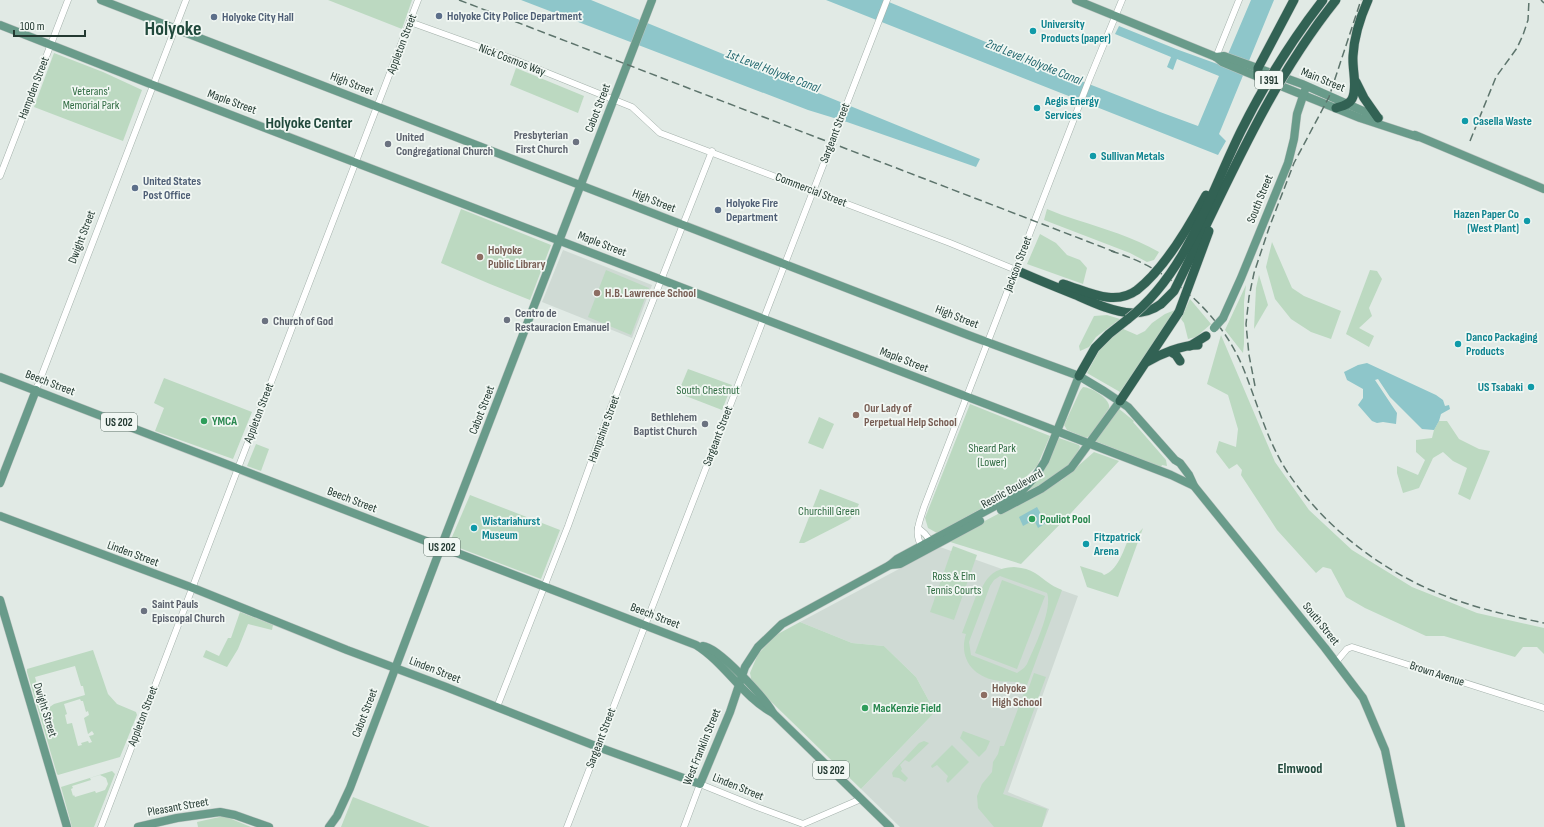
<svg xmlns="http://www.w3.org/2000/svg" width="1544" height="827" font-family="'Sofia Sans Condensed',sans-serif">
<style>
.built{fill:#cfdad4}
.green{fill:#bcd9c1;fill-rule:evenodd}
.water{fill:#8ec6ca}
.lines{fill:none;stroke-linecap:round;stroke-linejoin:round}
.minor-casing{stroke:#a4b1ab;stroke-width:7}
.major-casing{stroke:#bdc4c1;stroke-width:9}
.highway-casing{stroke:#bdc4c1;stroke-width:10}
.minor{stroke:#fff;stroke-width:6}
.major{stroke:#699b8a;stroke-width:8}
.highway{stroke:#326254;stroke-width:9}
.rail{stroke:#5d746c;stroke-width:1.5;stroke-dasharray:8 4;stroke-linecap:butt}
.major-bridge-casing{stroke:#bdc4c1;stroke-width:9;stroke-linecap:butt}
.highway-bridge-casing{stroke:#bdc4c1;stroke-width:10;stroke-linecap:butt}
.major-bridge{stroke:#699b8a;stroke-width:8}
.highway-bridge{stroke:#326254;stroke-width:9}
.service-dot{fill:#5c6f8a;stroke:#f1f7f3;stroke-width:1.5}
.culture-dot{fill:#0f9aa8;stroke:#f1f7f3;stroke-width:1.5}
.worship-dot{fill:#6b7280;stroke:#f1f7f3;stroke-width:1.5}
.education-dot{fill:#8d6e63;stroke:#f1f7f3;stroke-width:1.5}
.leisure-dot{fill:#2e9e5b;stroke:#f1f7f3;stroke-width:1.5}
.labels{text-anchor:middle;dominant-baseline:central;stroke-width:3.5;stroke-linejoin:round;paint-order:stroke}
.shield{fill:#f1f7f3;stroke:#61726b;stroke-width:1}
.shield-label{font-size:11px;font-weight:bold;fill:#233931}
.service-label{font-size:12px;font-weight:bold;fill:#4e5e75;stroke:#f1f7f3;text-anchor:start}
.culture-label{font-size:12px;font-weight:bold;fill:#0d838f;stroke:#f1f7f3;text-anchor:start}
.street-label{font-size:12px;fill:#233931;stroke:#f1f7f3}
.park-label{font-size:12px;fill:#316c43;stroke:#f1f7f3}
.worship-label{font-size:12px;font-weight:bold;fill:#5b616d;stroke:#f1f7f3;text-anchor:start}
.education-label{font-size:12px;font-weight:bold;fill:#785e54;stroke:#f1f7f3;text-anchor:start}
.leisure-label{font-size:12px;font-weight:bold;fill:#27864d;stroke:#f1f7f3;text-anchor:start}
.water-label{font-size:13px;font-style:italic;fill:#23686f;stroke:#f1f7f3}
.quarter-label{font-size:14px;font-weight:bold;fill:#21493c;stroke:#f1f7f3}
.district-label{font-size:16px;font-weight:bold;fill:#21493c;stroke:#f1f7f3}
.town-label{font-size:20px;font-weight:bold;fill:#21493c;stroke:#f1f7f3}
</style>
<rect width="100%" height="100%" fill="#e1eae5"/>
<g class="built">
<path d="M563 250 652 285 632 338 542 302Z"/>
<path d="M940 547 1078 596 1008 792 1049 809 1042 827H900L861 789 935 712 916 677 884 646 852 643 800 622Z"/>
</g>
<g class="green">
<path d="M328 0H412L402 29Z"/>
<path d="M54 53 103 72 142 90 123 141 34 107Z"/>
<path d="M516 68 584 96 578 113 510 85Z"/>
<path d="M461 209 551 245 530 300 490 284 441 263Z"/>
<path d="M1047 209C1057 213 1067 217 1077 220 1105 229 1133 237 1159 252L1154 260 1147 262 1130 253 1044 220Z"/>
<path d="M1040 234 1056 243 1067 255 1080 260 1087 268 1083 284 1027 264Z"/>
<path d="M1272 242 1292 288 1304 296 1341 311 1331 339 1311 332 1291 319 1275 299 1266 267Z"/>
<path d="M606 270 649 288 631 335 588 317Z"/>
<path d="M1370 270 1377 271 1382 279 1369 308 1372 316 1359 328 1374 336 1369 347 1346 334Z"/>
<path d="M1259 275 1268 305 1254 329 1256 288Z"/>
<path d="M1246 285 1244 302V344L1243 353 1225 330Z"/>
<path d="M1190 299 1211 324 1196 337 1188 339 1184 323 1181 319Z"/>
<path d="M1175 310 1163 330 1120 392 1087 373 1100 349 1121 328 1137 335 1145 331 1152 323 1165 314Z"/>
<path d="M1107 315 1120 319 1096 337 1089 347 1080 351 1079 346 1094 316Z"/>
<path d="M1221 335 1275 462 1309 510 1352 550 1412 587 1477 613 1544 628V654L1537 647H1523L1515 657 1444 636H1426L1365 608 1346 597 1331 569 1323 567 1316 573 1277 530 1241 475 1242 470 1237 464 1229 469 1216 452 1219 441 1236 447 1238 429 1228 395 1207 384Z"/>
<path d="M688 369 732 385 722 410 678 393Z"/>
<path d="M164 378 252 412 233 459 155 431 164 408 154 403Z"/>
<path d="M1083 387C1091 387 1111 399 1109 408L1091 435 1086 438 1067 430 1064 425 1080 391Z"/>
<path d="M970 404 1050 436 1037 466 1011 492 937 533 928 528 925 518Z"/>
<path d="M1118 408 1134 421 1133 422 1166 460 1167 466 1162 465 1161 467 1095 441Z"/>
<path d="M819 417 834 424 823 449 808 443Z"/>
<path d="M1439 421H1447L1459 439 1479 449 1490 451 1470 500 1458 494 1467 468 1453 461 1443 452 1433 458 1419 488 1403 493 1397 473V466L1418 475 1425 460 1416 452V440L1432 438 1434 430Z"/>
<path d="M1059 438 1079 445 1080 447C1071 468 1049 481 1029 490L1049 458Z"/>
<path d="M256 444 269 449 261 471 247 466Z"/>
<path d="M1094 452 1119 461 1072 512 1021 564 947 541 1062 480Z"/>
<path d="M820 489 859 504 853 516 849 520 804 543H799Z"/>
<path d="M470 495 560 530 541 579 449 544Z"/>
<path d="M1143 528 1118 597 1087 587 1080 566 1102 573 1104 575C1117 571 1123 552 1128 540L1135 537Z"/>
<path d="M953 546 977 555 954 620 930 612Z"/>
<path d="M1014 567C1022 568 1029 569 1035 573 1046 580 1049 585 1062 590L1027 685C1014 680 1011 683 999 681 974 678 958 659 966 634L962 633 979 588H982C989 573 998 568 1014 567ZM1000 576 1047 593C1053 609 1034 648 1027 664L1024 668 1017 673 971 655 969 642 990 586 994 580Z"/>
<path d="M1002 580 1045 596 1017 669 975 653Z"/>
<path d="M240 612 273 625 272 630 248 624 238 649 227 667 203 657 206 650 219 656 228 638H231Z"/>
<path d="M800 622 852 643 884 646 916 677 935 712 861 789 752 683 750 673 758 654 776 635Z"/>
<path d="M93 650 108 694 117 704 136 712 137 715 120 757 58 775 57 774 27 672V669ZM75 666 81 686H83L85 695 54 704 44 711 35 677ZM80 699 81 701H83L86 712 88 711 89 715 84 718 88 734 92 731 94 734 93 735 89 736 92 742 89 743 88 741 81 743 82 745 78 746 72 723 67 724 65 715 67 714 64 704Z"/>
<path d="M1034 673 1046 677 1003 794 1047 809 1042 827H994L978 808 977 796 982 784 992 772 993 762 998 754 1000 746H1004L1025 690H1028Z"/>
<path d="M963 731 990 741 986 750 979 757 960 738Z"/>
<path d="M924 741 929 743 909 762 905 760 900 765 902 769 901 771 908 778 905 782 899 778 893 777 892 773 894 770 919 743Z"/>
<path d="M952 745 969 762 948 783 946 781 948 776 937 765 932 768 931 766Z"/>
<path d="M112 771 115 774 94 827H72L61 787ZM100 775 106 778 108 784 105 790 96 793 95 791 75 797 74 795 73 796 71 789 73 788 72 786 91 780 90 778Z"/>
<path d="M353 797 430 827H341Z"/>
<path d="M224 816 251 827H198L197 822Z"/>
</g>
<g class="water">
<path d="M521 0H591L980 159 976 167 847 122 808 110Z"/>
<path d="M826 0H884L1061 73 1160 112 1198 126 1219 76 1177 59 1173 70 1167 67 1171 57 1115 34 1119 26 1176 49 1223 66 1251 0H1274L1219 134 1226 141 1218 155Z"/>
<path d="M1367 363 1436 395 1443 400 1445 406 1449 405 1450 409 1441 414 1439 421 1434 430 1422 429 1390 397 1378 379 1375 380 1397 413 1396 424 1383 422 1377 423 1372 421 1358 405 1363 398V389L1347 380 1344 372 1358 365Z"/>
<path d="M1037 507 1046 523 1038 528 1034 520 1023 526 1019 517Z"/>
</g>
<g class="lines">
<defs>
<g id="minor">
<path d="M410 22 513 59 632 107 660 133 950 243 1016 270"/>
<path d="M1216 57 1239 0"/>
<path d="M0 176 68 0"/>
<path d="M36 390 186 0"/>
<path d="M918 528 925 534 933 544"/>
<path d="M923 549C913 533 919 524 924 507L1089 80 1122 0"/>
<path d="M1336 662 1347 649 1352 647 1544 708"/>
<path d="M497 707 568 526 611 407 712 151"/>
<path d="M101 827 240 463 418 0"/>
<path d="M567 827 887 0"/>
<path d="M684 827 700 784 757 807 803 824 861 799"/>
</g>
<g id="major">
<path d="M101 0 968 335 1079 376 1104 391 1128 407 1175 460 1180 463 1189 475 1194 486 1325 648 1363 698 1385 750 1401 827"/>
<path d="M1076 0 1216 57 1222 62 1246 72 1360 118 1418 137"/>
<path d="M0 25 153 85 1046 427 1171 475 1194 486"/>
<path d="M1216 57 1224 56 1302 84 1379 118"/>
<path d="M1415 135 1544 189"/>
<path d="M1223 318 1241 278 1288 163 1294 139 1297 114 1305 90"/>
<path d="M0 377 696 645C725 663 743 697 773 713"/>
<path d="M0 483 36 390"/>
<path d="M1001 510 1041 489 1071 468 1120 401"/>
<path d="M0 516 193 588 347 650 446 687 598 747 700 784 730 712 745 667 758 647 782 624 890 565 897 559 1021 492 1035 477 1045 461 1079 376"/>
<path d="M890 565 900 564 980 521"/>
<path d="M0 600 67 827"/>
<path d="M703 646C718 647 765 698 773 713L890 827"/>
<path d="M138 827 177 818 220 812 235 815 269 827"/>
<path d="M329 827 337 816 350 788 438 555 652 0"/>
</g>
<g id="highway">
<path d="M1258 77V68L1294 0"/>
<path d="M1356 82 1364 98 1378 118"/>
<path d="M1336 108C1342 106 1349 105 1352 99 1358 87 1352 70 1353 56 1354 37 1360 18 1368 0"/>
<path d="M1016 270C1036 279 1056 287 1076 295 1094 303 1113 312 1132 313 1143 313 1153 310 1161 304"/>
<path d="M1063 284C1087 291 1114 307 1137 290"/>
<path d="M1190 346 1206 336"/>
<path d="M1171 352 1176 355 1180 361"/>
<path d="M1147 362C1160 354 1182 345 1198 345"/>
<path d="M1079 376 1095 348 1109 334 1128 319"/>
<path d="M1120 401 1179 312"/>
</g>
</defs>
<use href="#minor" class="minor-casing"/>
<use href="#major" class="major-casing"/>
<use href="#highway" class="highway-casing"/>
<use href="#minor" class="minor"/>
<use href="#major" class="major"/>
<use href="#highway" class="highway"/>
<g class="rail">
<path d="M459 0 1115 252"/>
<path d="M1541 0 1544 3"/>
<path d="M1470 141 1496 77 1517 48 1523 35 1528 20 1529 0"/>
<path d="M1111 251C1169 268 1221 313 1244 370 1258 405 1267 441 1288 473 1326 529 1384 573 1448 597 1479 609 1511 616 1544 623"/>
<path d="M1255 386 1249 355 1246 324 1249 297 1254 273 1269 228 1294 163 1329 97 1361 0"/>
</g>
<defs>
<path id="major-bridge" d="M1214 328 1223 318"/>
<g id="highway-bridge">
<path d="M1137 290C1164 269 1190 225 1206 195"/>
<path d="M1161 304 1174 291C1224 192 1266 87 1336 0"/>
<path d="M1179 312 1209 231"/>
<path d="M1128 319C1187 273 1209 196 1241 131 1264 85 1291 41 1323 0"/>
</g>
</defs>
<use href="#major-bridge" class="major-bridge-casing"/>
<use href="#highway-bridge" class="highway-bridge-casing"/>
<use href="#major-bridge" class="major-bridge"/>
<use href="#highway-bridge" class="highway-bridge"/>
</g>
<g class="service-dot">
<circle cx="439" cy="16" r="4"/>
<circle cx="214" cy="17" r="4"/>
<circle cx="135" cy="188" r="4"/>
<circle cx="718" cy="210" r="4"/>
</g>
<g class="culture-dot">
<circle cx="1033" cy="31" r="4"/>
<circle cx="1037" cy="108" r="4"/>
<circle cx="1465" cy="121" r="4"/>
<circle cx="1093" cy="156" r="4"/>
<circle cx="1527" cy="221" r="4"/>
<circle cx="1458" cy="344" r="4"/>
<circle cx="1531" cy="387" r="4"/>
<circle cx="474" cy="528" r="4"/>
<circle cx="1086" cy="544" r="4"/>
</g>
<g class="worship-dot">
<circle cx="576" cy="142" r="4"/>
<circle cx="388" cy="144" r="4"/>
<circle cx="507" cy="320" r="4"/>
<circle cx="265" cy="321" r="4"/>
<circle cx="705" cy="424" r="4"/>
<circle cx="144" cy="611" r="4"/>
</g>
<g class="education-dot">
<circle cx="480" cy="257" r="4"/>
<circle cx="597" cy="293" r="4"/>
<circle cx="856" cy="415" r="4"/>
<circle cx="984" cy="695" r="4"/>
</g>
<g class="leisure-dot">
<circle cx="204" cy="421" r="4"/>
<circle cx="1032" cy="519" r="4"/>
<circle cx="865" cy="708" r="4"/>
</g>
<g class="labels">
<g class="shield">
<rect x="1255" y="71" width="28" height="18" rx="3"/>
<rect x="101" y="413" width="36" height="18" rx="3"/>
<rect x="424" y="538" width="36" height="18" rx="3"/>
<rect x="813" y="761" width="36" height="18" rx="3"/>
</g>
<g class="shield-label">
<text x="1269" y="80">I 391</text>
<text x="119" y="422">US 202</text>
<text x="442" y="547">US 202</text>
<text x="831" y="770">US 202</text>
</g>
<g class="service-label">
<text x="447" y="16">Holyoke City Police Department</text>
<text x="222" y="17">Holyoke City Hall</text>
<text x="143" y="181">United States<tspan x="143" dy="14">Post Office</tspan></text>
<text x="726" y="203">Holyoke Fire<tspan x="726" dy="14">Department</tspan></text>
</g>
<g class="culture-label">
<text x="1041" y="24">University<tspan x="1041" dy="14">Products (paper)</tspan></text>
<text x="1045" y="101">Aegis Energy<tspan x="1045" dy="14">Services</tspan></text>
<text x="1473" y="121">Casella Waste</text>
<text x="1101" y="156">Sullivan Metals</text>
<text x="1519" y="214" text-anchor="end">Hazen Paper Co<tspan x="1519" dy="14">(West Plant)</tspan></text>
<text x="1466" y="337">Danco Packaging<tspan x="1466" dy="14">Products</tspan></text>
<text x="1523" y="387" text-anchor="end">US Tsabaki</text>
<text x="482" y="521">Wistariahurst<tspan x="482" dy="14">Museum</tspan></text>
<text x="1094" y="537">Fitzpatrick<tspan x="1094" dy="14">Arena</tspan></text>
</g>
<g class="street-label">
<text transform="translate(402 44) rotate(-69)">Appleton Street</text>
<text transform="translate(512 60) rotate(21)">Nick Cosmos Way</text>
<text transform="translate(1323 80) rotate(22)">Main Street</text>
<text transform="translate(352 84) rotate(21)">High Street</text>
<text transform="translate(34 88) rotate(-69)">Hampden Street</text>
<text transform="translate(232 102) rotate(20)">Maple Street</text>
<text transform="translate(598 108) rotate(-69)">Cabot Street</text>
<text transform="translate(835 133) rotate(-69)">Sargeant Street</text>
<text transform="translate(811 190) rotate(21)">Commercial Street</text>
<text transform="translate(1260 199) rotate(-68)">South Street</text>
<text transform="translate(654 201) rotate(21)">High Street</text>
<text transform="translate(82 237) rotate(-69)">Dwight Street</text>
<text transform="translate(602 244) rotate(21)">Maple Street</text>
<text transform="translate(1018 264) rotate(-69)">Jackson Street</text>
<text transform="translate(957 317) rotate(21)">High Street</text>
<text transform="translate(904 360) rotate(21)">Maple Street</text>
<text transform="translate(50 383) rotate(21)">Beech Street</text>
<text transform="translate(482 410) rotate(-69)">Cabot Street</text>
<text transform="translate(259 413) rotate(-69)">Appleton Street</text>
<text transform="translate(604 429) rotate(-70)">Hampshire Street</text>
<text transform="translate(718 436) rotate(-69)">Sargeant Street</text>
<text transform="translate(1012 489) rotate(-29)">Resnic Boulevard</text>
<text transform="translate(352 500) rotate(21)">Beech Street</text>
<text transform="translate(133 554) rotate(20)">Linden Street</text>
<text transform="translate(655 616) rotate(21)">Beech Street</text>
<text transform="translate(1321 624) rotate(51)">South Street</text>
<text transform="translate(435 670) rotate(21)">Linden Street</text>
<text transform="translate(1437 674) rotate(18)">Brown Avenue</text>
<text transform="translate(45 710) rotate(73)">Dwight Street</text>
<text transform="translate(365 713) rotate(-69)">Cabot Street</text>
<text transform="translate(143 716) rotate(-69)">Appleton Street</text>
<text transform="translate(601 738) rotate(-69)">Sargeant Street</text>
<text transform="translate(702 747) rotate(-68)">West Franklin Street</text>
<text transform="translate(738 787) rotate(22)">Linden Street</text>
<text transform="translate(178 807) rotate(-10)">Pleasant Street</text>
</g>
<g class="park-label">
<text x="91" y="91">Veterans'<tspan x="91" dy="14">Memorial Park</tspan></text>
<text x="708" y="390">South Chestnut</text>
<text x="992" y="448">Sheard Park<tspan x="992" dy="14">(Lower)</tspan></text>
<text x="829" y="511">Churchill Green</text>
<text x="954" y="576">Ross &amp; Elm<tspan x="954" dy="14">Tennis Courts</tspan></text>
</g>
<g class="worship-label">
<text x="568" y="135" text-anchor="end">Presbyterian<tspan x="568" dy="14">First Church</tspan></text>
<text x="396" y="137">United<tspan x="396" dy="14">Congregational Church</tspan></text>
<text x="515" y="313">Centro de<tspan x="515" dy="14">Restauracion Emanuel</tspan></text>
<text x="273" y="321">Church of God</text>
<text x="697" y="417" text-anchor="end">Bethlehem<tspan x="697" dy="14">Baptist Church</tspan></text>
<text x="152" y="604">Saint Pauls<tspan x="152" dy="14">Episcopal Church</tspan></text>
</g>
<g class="education-label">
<text x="488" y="250">Holyoke<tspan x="488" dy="14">Public Library</tspan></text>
<text x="605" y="293">H.B. Lawrence School</text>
<text x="864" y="408">Our Lady of<tspan x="864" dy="14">Perpetual Help School</tspan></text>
<text x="992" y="688">Holyoke<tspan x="992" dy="14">High School</tspan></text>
</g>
<g class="leisure-label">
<text x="212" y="421">YMCA</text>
<text x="1040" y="519">Pouliot Pool</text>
<text x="873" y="708">MacKenzie Field</text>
</g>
<g class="water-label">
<text transform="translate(1034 62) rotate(22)">2nd Level Holyoke Canal</text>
<text transform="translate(773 71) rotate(21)">1st Level Holyoke Canal</text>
</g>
<g class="quarter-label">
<text x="1300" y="768">Elmwood</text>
</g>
<g class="district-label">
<text x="309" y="123">Holyoke Center</text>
</g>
<g class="town-label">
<text x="173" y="29">Holyoke</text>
</g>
</g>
<path d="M14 30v6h71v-6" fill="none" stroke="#233931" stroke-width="2"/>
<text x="20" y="30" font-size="12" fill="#233931" stroke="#f1f7f3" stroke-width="3" paint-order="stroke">100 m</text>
</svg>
